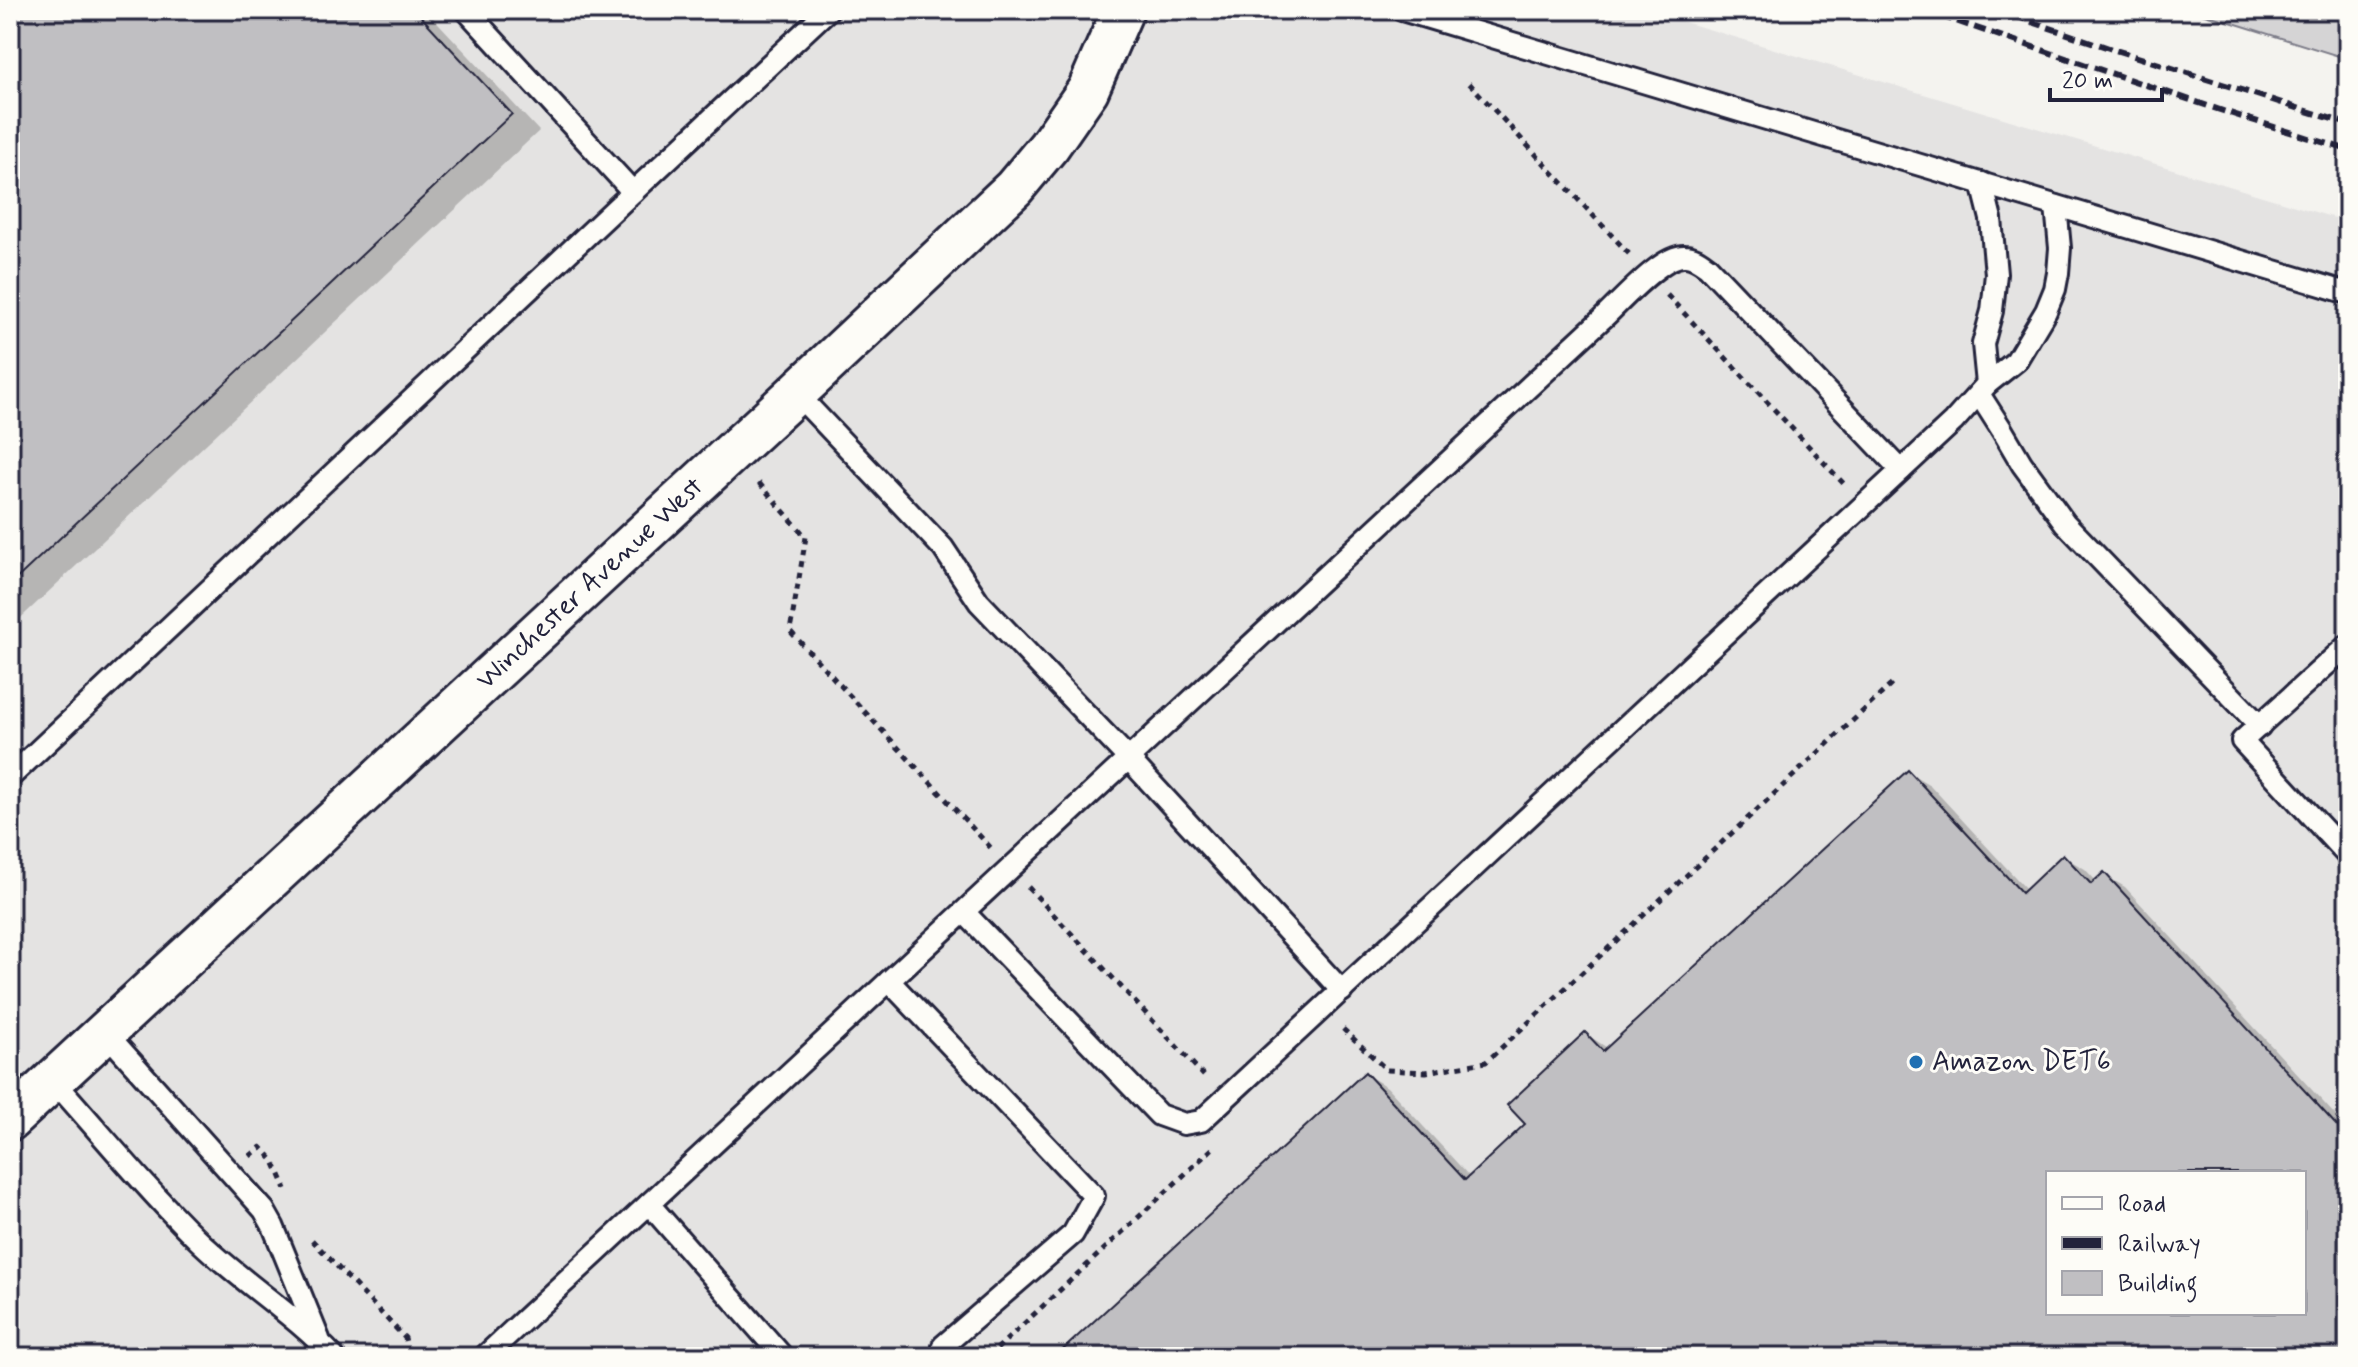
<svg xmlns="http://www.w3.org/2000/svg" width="2358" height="1367" font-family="Mynerve,sans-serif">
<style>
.built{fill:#e4e3e2;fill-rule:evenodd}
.green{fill:#d5d4d5;stroke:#7c7b88;stroke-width:2}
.shadow{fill:#0003;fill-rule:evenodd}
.building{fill:#c0bfc2;stroke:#22223b;stroke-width:2;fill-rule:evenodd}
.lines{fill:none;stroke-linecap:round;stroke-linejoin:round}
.service-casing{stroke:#22223b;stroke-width:26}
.minor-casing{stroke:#22223b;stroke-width:46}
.path{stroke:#22223b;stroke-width:5;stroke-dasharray:6 6;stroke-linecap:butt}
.service{stroke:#fdfcf7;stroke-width:20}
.minor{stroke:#fdfcf7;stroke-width:40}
.rail{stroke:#22223b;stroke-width:6;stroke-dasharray:12 6;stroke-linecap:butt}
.poi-dot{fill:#1f6fb2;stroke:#fdfcf7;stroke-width:3}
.labels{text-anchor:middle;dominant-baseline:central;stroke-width:6;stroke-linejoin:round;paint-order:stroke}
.street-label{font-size:28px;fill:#22223b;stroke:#fdfcf7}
.poi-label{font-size:28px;fill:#22223b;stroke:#fdfcf7;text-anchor:start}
</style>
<rect width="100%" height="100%" fill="#f4f3ef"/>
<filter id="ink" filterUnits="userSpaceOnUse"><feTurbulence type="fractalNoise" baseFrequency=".0125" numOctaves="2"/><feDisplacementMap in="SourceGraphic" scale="16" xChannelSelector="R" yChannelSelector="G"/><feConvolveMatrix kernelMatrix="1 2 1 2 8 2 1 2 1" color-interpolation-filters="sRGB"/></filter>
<g filter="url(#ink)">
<path class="built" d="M10 10H1645L2348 222V1357H10ZM2048 1173H2304V1313H2048Z"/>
<path class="green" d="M2192 10H2348V59Z"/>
<g class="shadow">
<path d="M10 10H426L539 131 10 628Z"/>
<path d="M1908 772 1930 785 2027 890 2064 857 2085 869 2097 882 2104 875 2125 887 2348 1129V1357H1058L1365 1074 1387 1087 1470 1177 1528 1124 1586 1034 1609 1049ZM2048 1173H2304V1313H2048Z"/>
</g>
<g class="building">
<path d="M10 10H415L512 114 10 585Z"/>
<path d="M1908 770 2022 893 2063 854 2091 884 2104 872 2348 1138V1357H1055L1365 1072 1465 1180 1525 1124 1507 1105 1585 1032 1603 1051ZM2048 1173H2304V1313H2048Z"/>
</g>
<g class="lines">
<defs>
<g id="service">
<path d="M466 10 633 192 828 10"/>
<path d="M1402 10 2348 293"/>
<path d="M1982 183 1991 219 1996 274 1992 311 1983 344 1987 384"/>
<path d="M796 393 943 548 979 602 1128 758 1342 991"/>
<path d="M1979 394 2002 430 2022 464 2065 523 2260 726"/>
<path d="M2348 645 2242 741 2348 856"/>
<path d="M10 777 633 192"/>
<path d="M964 912 1159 1115 1184 1124 1201 1121 1953 422 1987 384 2016 361 2046 311 2055 289 2058 273 2060 248 2056 206"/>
<path d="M889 981 1094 1196 1073 1234 943 1346"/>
<path d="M105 1032 264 1210 273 1226 319 1339"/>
<path d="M53 1080C100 1132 144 1187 194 1236 238 1280 292 1312 334 1357"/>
<path d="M649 1204 783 1357"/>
<path d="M484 1357 1601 320C1619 304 1662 254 1685 256 1694 256 1701 262 1708 267L1901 470"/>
</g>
<g id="minor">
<path id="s1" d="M10 1120 796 393 1014 188 1049 146 1088 90 1123 10"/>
</g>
</defs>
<use href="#service" class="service-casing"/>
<use href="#minor" class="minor-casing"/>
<g class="path">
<path d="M1469 83 1631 256"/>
<path d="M1667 295 1844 484"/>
<path d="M759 483 806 537 790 631 991 848"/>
<path d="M1028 887 1207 1079"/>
<path d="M1343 1029 1387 1070 1426 1072 1486 1062 1892 684"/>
<path d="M250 1156 261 1147 274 1161 286 1189"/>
<path d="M312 1240 405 1338 410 1357"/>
<path d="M988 1357 1213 1148"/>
</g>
<use href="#service" class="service"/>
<use href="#minor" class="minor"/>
<g class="rail">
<path d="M1923 10 2223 111 2348 150"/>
<path d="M1997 10 2109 48 2348 124"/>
</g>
</g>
</g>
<circle class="poi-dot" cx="1916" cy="1062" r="8"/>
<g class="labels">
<g class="street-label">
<text stroke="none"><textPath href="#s1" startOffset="790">Winchester Avenue West</textPath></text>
</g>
<g class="poi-label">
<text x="1932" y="1062">Amazon DET6</text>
</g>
</g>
<rect width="2358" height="1367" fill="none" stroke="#fdfcf7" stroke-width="40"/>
<rect x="20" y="20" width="2318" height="1327" fill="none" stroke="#22223b" stroke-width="3" filter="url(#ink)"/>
<rect x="2046" y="1171" width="260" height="144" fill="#fdfcf7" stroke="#a5a5ac" stroke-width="2"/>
<rect x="2062" y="1197" width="40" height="12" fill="#fdfcf7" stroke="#a5a5ac" stroke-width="2"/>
<text x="2118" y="1211" font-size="24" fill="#22223b">Road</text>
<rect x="2062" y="1237" width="40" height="12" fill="#22223b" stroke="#a5a5ac" stroke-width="2"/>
<text x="2118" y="1251" font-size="24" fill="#22223b">Railway</text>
<rect x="2062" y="1271" width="40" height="24" fill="#c0bfc2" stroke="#a5a5ac" stroke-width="2"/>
<text x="2118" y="1291" font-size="24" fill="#22223b">Building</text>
<path d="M2050 88v12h112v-12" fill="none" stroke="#22223b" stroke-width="4"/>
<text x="2062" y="88" font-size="24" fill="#22223b" stroke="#fdfcf7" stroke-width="6" paint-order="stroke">20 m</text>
</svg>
